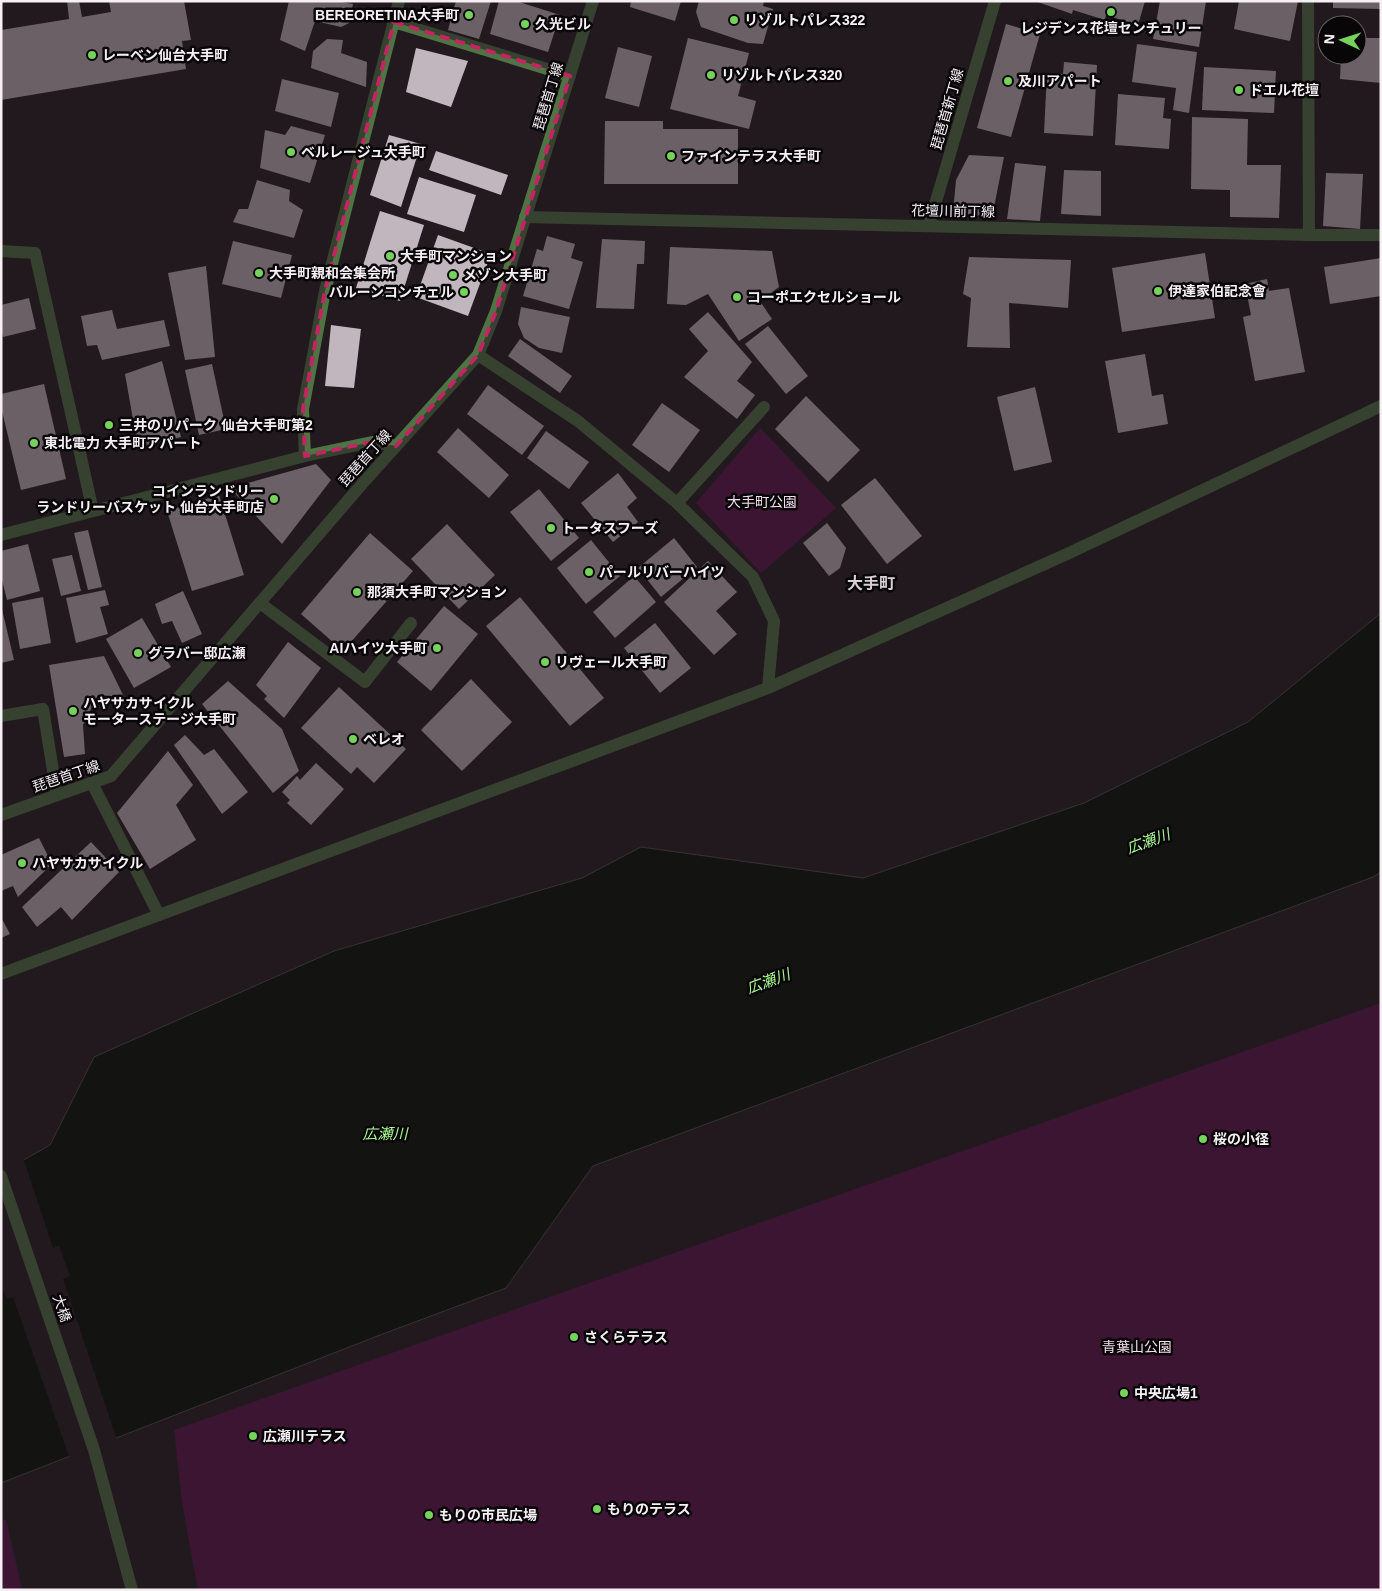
<svg xmlns="http://www.w3.org/2000/svg" width="1382" height="1591" font-family="Arial,'Noto Sans JP',sans-serif">
<style>
.green{fill:#5a1149}
.water{fill:#010e00;stroke:#4a5249}
.pier{fill:#221a1f}
.building{fill:#c1b6bd}
.lines{fill:none;stroke-linecap:round;stroke-linejoin:round}
.minor{stroke:#4e7444;stroke-width:12}
.marked{fill:none;stroke:#c52363;stroke-width:4;stroke-dasharray:10 6;stroke-linejoin:round}
.poi-dot{fill:#75d25a;stroke:#090608;stroke-width:2}
.labels{text-anchor:middle;dominant-baseline:central;stroke-width:5;stroke-linejoin:round;paint-order:stroke}
.poi-label{font-size:14px;font-weight:bold;fill:#f6f0f4;stroke:#090608;text-anchor:start}
.street-label{font-size:14px;fill:#f6f0f4;stroke:#090608}
.park-label{font-size:14px;fill:#f3ddeb;stroke:#090608}
.water-label{font-size:15px;font-style:italic;fill:#a8f992;stroke:#090608}
.quarter-label{font-size:16px;font-weight:bold;fill:#d9ced5;stroke:#090608}
</style>
<rect width="100%" height="100%" fill="#221a1f"/>
<g class="green">
<path d="M760 428 836 508 761 573 696 503Z"/>
<path d="M1381 1003V1590H198L182 1502 174 1430Z"/>
<path d="M6 1519 22 1590H1V1521Z"/>
</g>
<path class="water" d="M1381 613V872L1373 877 593 1166 506 1288 380 1335 1 1483V1173L50 1145 94 1057 334 951 582 878 641 847 863 878 1084 803 1248 722Z"/>
<path class="pier" d="M23 1158 53 1248 59 1246 70 1276 63 1279 117 1440 70 1459 13 1297 7 1299 1 1284V1170Z"/>
<g class="building">
<path d="M67 1H79L82 17 111 12 109 1H184L191 40 182 41 186 69 1 100V30L69 19Z"/>
<path d="M289 1H336L353 4 349 23 341 27 315 21 305 51 280 40Z"/>
<path d="M456 1H491L479 39 448 30Z"/>
<path d="M499 1H516L560 15 548 52 490 34Z"/>
<path d="M631 1H681L675 21 630 7Z"/>
<path d="M699 1H764L763 6 773 9 763 44 748 43 701 27 696 12Z"/>
<path d="M1035 1H1145L1138 25 1106 15 1105 20 1073 10 1072 14Z"/>
<path d="M1160 1H1206L1199 47 1153 39Z"/>
<path d="M1239 1H1298L1290 41 1234 29Z"/>
<path d="M1333 1H1381V9L1333 8Z"/>
<path d="M1006 24 1040 34 1011 137 977 128Z"/>
<path d="M688 38 749 53 738 96 756 101 749 129 670 109Z"/>
<path d="M1357 38H1381V83L1340 79 1341 55H1357Z"/>
<path d="M327 39 343 40 341 53 367 62 366 87 311 68 313 51Z"/>
<path d="M1137 44 1197 52 1189 113 1173 110 1176 88 1132 82Z"/>
<path d="M618 47 652 56 639 107 605 98Z"/>
<path d="M416 48 468 61 451 107 406 92Z"/>
<path d="M1064 62 1097 65 1093 136 1044 133 1047 73 1063 74Z"/>
<path d="M1204 67 1276 71 1274 113 1202 110Z"/>
<path d="M282 79 339 93 331 127 275 111Z"/>
<path d="M1118 94 1165 98 1163 118 1171 119 1169 149 1115 145Z"/>
<path d="M1192 117 1248 119 1247 165H1281L1279 218 1230 217V190L1191 189Z"/>
<path d="M605 121H663V129H738V184H604Z"/>
<path d="M291 126 325 135 310 183 260 168 265 130 285 135Z"/>
<path d="M389 135 421 144 401 207 370 195Z"/>
<path d="M436 151 508 175 501 195 429 170Z"/>
<path d="M969 155 1004 157 992 217 953 213 956 180Z"/>
<path d="M1015 163 1046 166 1040 221 1007 219Z"/>
<path d="M1064 170 1101 171V216L1061 214Z"/>
<path d="M1326 173 1363 174 1360 229 1323 226Z"/>
<path d="M419 177 476 195 464 232 407 214Z"/>
<path d="M257 180 290 190 289 201 303 210 294 238 233 222 239 209H248Z"/>
<path d="M380 211 424 225 400 301 356 288Z"/>
<path d="M438 235 491 254 468 316 416 297Z"/>
<path d="M547 236 575 244 571 258 583 262 569 309 523 296 537 249 543 251Z"/>
<path d="M602 239 645 241 644 264H637L634 309 596 308Z"/>
<path d="M233 241 292 255 281 298 222 284Z"/>
<path d="M670 247 772 251 779 287 760 301 772 319 739 341 708 294 686 305 667 304Z"/>
<path d="M1205 253 1215 318 1122 332 1112 268Z"/>
<path d="M969 257 1071 260 1068 308 1009 303 1010 348 967 347 971 298 963 294Z"/>
<path d="M1381 258V296L1330 304 1324 267Z"/>
<path d="M206 266 215 357 185 360 168 273Z"/>
<path d="M1267 279 1269 291 1289 288 1305 372 1255 381 1243 317 1251 315 1245 284Z"/>
<path d="M29 298 36 329 3 337 1 330V305Z"/>
<path d="M521 307 570 317 562 353 539 348 524 338 518 324Z"/>
<path d="M112 310 117 329 164 320 170 346 102 360 97 345 87 346 81 316Z"/>
<path d="M708 312 752 362 737 381 755 395 737 419 684 377 708 351 689 329Z"/>
<path d="M331 325 361 329 354 388 325 386Z"/>
<path d="M768 326 808 376 786 394 745 344Z"/>
<path d="M520 339 572 376 560 393 508 356Z"/>
<path d="M1145 354 1152 396 1163 394 1168 424 1118 433 1105 361Z"/>
<path d="M162 361 181 437 138 448 125 374Z"/>
<path d="M212 364 226 429 199 435 185 370Z"/>
<path d="M44 384 66 479 21 490 1 407V394Z"/>
<path d="M488 385 544 426 522 455 467 414Z"/>
<path d="M1035 387 1052 462 1014 471 997 397Z"/>
<path d="M806 396 860 450 828 482 775 429Z"/>
<path d="M662 403 700 430 669 472 632 445Z"/>
<path d="M458 428 509 475 489 498 437 452Z"/>
<path d="M546 431 589 462 569 489 527 458Z"/>
<path d="M316 464 331 480 282 544 230 488Z"/>
<path d="M618 473 637 498 627 507 638 522 613 542 581 503Z"/>
<path d="M875 478 922 536 887 564 841 505Z"/>
<path d="M539 489 579 538 551 561 510 512Z"/>
<path d="M219 495 244 575 192 591 167 511Z"/>
<path d="M827 523 846 548 840 568 829 576 803 543Z"/>
<path d="M447 524 495 575 459 609 411 559Z"/>
<path d="M88 530 102 587 88 590 74 533Z"/>
<path d="M370 533 413 571 343 651 301 614Z"/>
<path d="M674 538 697 567 661 597 638 568Z"/>
<path d="M591 540 620 576 586 604 557 568Z"/>
<path d="M28 544 40 591 7 600 1 576V551Z"/>
<path d="M72 555 81 591 61 596 52 559Z"/>
<path d="M708 561 737 592 716 611 737 634 714 655 664 602Z"/>
<path d="M634 576 656 602 615 638 593 612Z"/>
<path d="M105 590 109 605 100 607 108 634 76 643 66 598Z"/>
<path d="M183 591 202 634 182 643 172 621 162 624 155 604Z"/>
<path d="M43 597 51 643 20 649 12 603Z"/>
<path d="M520 597 604 698 570 726 486 626Z"/>
<path d="M1 605 14 660 1 663Z"/>
<path d="M444 606 478 634 431 691 397 662Z"/>
<path d="M142 618 171 667 134 688 106 639Z"/>
<path d="M655 623 691 668 660 693 624 648Z"/>
<path d="M288 642 321 668 284 718 264 699 267 696 256 685Z"/>
<path d="M104 656 124 697 98 695 83 725 85 754 64 757 49 665Z"/>
<path d="M471 679 512 722 462 771 421 730Z"/>
<path d="M228 681 282 729 299 771 273 793 202 704Z"/>
<path d="M339 687 406 749 374 783 357 767 351 774 301 728Z"/>
<path d="M185 735 204 755 214 749 248 792 222 814 174 745Z"/>
<path d="M168 751 193 785 176 805 196 840 150 869 117 813Z"/>
<path d="M316 763 344 789 311 825 287 803 290 800 282 792 297 776 300 780Z"/>
<path d="M39 838 52 864 18 897 13 886 1 891V855Z"/>
<path d="M91 842 119 872 72 920 61 907 37 927 22 907Z"/>
<path d="M1 917 10 934 1 938Z"/>
</g>
<g class="lines">
<g class="minor">
<path d="M1308 1 1309 235"/>
<path d="M394 22 570 76"/>
<path d="M525 217 1309 235H1381"/>
<path d="M929 225 995 1"/>
<path d="M1 251 35 253 93 511"/>
<path d="M478 355 578 421 677 503 753 577 774 621 768 688"/>
<path d="M305 456 303 409 325 291 399 1"/>
<path d="M677 503 764 407"/>
<path d="M1 535 305 456 372 442 396 446"/>
<path d="M260 603 365 682 411 623"/>
<path d="M1 716 43 709 57 795"/>
<path d="M92 783 159 915"/>
<path d="M1 815 111 776 362 484 478 355 496 311 593 1"/>
<path d="M1 974 768 688 1067 554 1381 406"/>
<path d="M1 1176 94 1450 132 1590"/>
</g>
</g>
<path d="M0 0H1382V1591H0ZM394 22 570 76 496 311 478 355 396 446 372 442 305 456 303 409 325 291Z" fill="#221a1f" fill-opacity=".55" fill-rule="evenodd"/>
<path class="marked" d="M394 22 570 76 496 311 478 355 396 446 372 442 305 456 303 409 325 291Z"/>
<g class="poi-dot">
<circle cx="1111" cy="12" r="5"/>
<circle cx="469" cy="15" r="5"/>
<circle cx="734" cy="20" r="5"/>
<circle cx="525" cy="24" r="5"/>
<circle cx="92" cy="55" r="5"/>
<circle cx="711" cy="75" r="5"/>
<circle cx="1008" cy="81" r="5"/>
<circle cx="1239" cy="90" r="5"/>
<circle cx="291" cy="152" r="5"/>
<circle cx="671" cy="156" r="5"/>
<circle cx="390" cy="256" r="5"/>
<circle cx="259" cy="273" r="5"/>
<circle cx="453" cy="275" r="5"/>
<circle cx="1158" cy="291" r="5"/>
<circle cx="464" cy="292" r="5"/>
<circle cx="737" cy="297" r="5"/>
<circle cx="109" cy="425" r="5"/>
<circle cx="34" cy="443" r="5"/>
<circle cx="274" cy="499" r="5"/>
<circle cx="551" cy="528" r="5"/>
<circle cx="589" cy="572" r="5"/>
<circle cx="357" cy="592" r="5"/>
<circle cx="437" cy="648" r="5"/>
<circle cx="138" cy="653" r="5"/>
<circle cx="545" cy="662" r="5"/>
<circle cx="73" cy="711" r="5"/>
<circle cx="353" cy="739" r="5"/>
<circle cx="22" cy="863" r="5"/>
<circle cx="1203" cy="1139" r="5"/>
<circle cx="574" cy="1337" r="5"/>
<circle cx="1124" cy="1393" r="5"/>
<circle cx="253" cy="1436" r="5"/>
<circle cx="597" cy="1509" r="5"/>
<circle cx="429" cy="1515" r="5"/>
</g>
<g class="labels">
<g class="poi-label">
<text x="459" y="15" text-anchor="end">BEREORETINA大手町</text>
<text x="744" y="20">リゾルトパレス322</text>
<text x="535" y="24">久光ビル</text>
<text x="1111" y="28" text-anchor="middle">レジデンス花壇センチュリー</text>
<text x="102" y="55">レーベン仙台大手町</text>
<text x="721" y="75">リゾルトパレス320</text>
<text x="1018" y="81">及川アパート</text>
<text x="1249" y="90">ドエル花壇</text>
<text x="301" y="152">ベルレージュ大手町</text>
<text x="681" y="156">ファインテラス大手町</text>
<text x="400" y="256">大手町マンション</text>
<text x="269" y="273">大手町親和会集会所</text>
<text x="463" y="275">メゾン大手町</text>
<text x="1168" y="291">伊達家伯記念會</text>
<text x="454" y="292" text-anchor="end">バルーンコンチェル</text>
<text x="747" y="297">コーポエクセルショール</text>
<text x="119" y="425">三井のリパーク 仙台大手町第2</text>
<text x="44" y="443">東北電力 大手町アパート</text>
<text x="264" y="491" text-anchor="end">コインランドリー<tspan x="264" dy="16">ランドリーバスケット 仙台大手町店</tspan></text>
<text x="561" y="528">トータスフーズ</text>
<text x="599" y="572">パールリバーハイツ</text>
<text x="367" y="592">那須大手町マンション</text>
<text x="427" y="648" text-anchor="end">AIハイツ大手町</text>
<text x="148" y="653">グラバー邸広瀬</text>
<text x="555" y="662">リヴェール大手町</text>
<text x="83" y="703">ハヤサカサイクル<tspan x="83" dy="16">モーターステージ大手町</tspan></text>
<text x="363" y="739">ベレオ</text>
<text x="32" y="863">ハヤサカサイクル</text>
<text x="1213" y="1139">桜の小径</text>
<text x="584" y="1337">さくらテラス</text>
<text x="1134" y="1393">中央広場1</text>
<text x="263" y="1436">広瀬川テラス</text>
<text x="607" y="1509">もりのテラス</text>
<text x="439" y="1515">もりの市民広場</text>
</g>
<g class="street-label">
<text transform="translate(548 96) rotate(-73)">琵琶首丁線</text>
<text transform="translate(947 109) rotate(-74)">琵琶首新丁線</text>
<text transform="translate(953 211) rotate(1)">花壇川前丁線</text>
<text transform="translate(365 458) rotate(-48)">琵琶首丁線</text>
<text transform="translate(66 776) rotate(-19)">琵琶首丁線</text>
<text transform="translate(62 1308) rotate(71)">大橋</text>
</g>
<g class="park-label">
<text x="762" y="502">大手町公園</text>
<text x="1137" y="1347">青葉山公園</text>
</g>
<g class="water-label">
<text transform="translate(1148 841) rotate(-20)">広瀬川</text>
<text transform="translate(768 981) rotate(-20)">広瀬川</text>
<text x="385" y="1133">広瀬川</text>
</g>
<g class="quarter-label">
<text x="871" y="583">大手町</text>
</g>
</g>
<rect width="1382" height="1591" fill="none" stroke="#f6f0f4" stroke-width="5"/>
<g transform="translate(1342 40) rotate(274)"><circle r="24" fill="#090608" stroke="#686466"/>
<path d="M0-4L9 19L0 12L-9 19Z" fill="#75d25a"/>
<text y="-8" font-size="14" font-weight="bold" text-anchor="middle" fill="#f6f0f4">N</text>
</g>
</svg>
